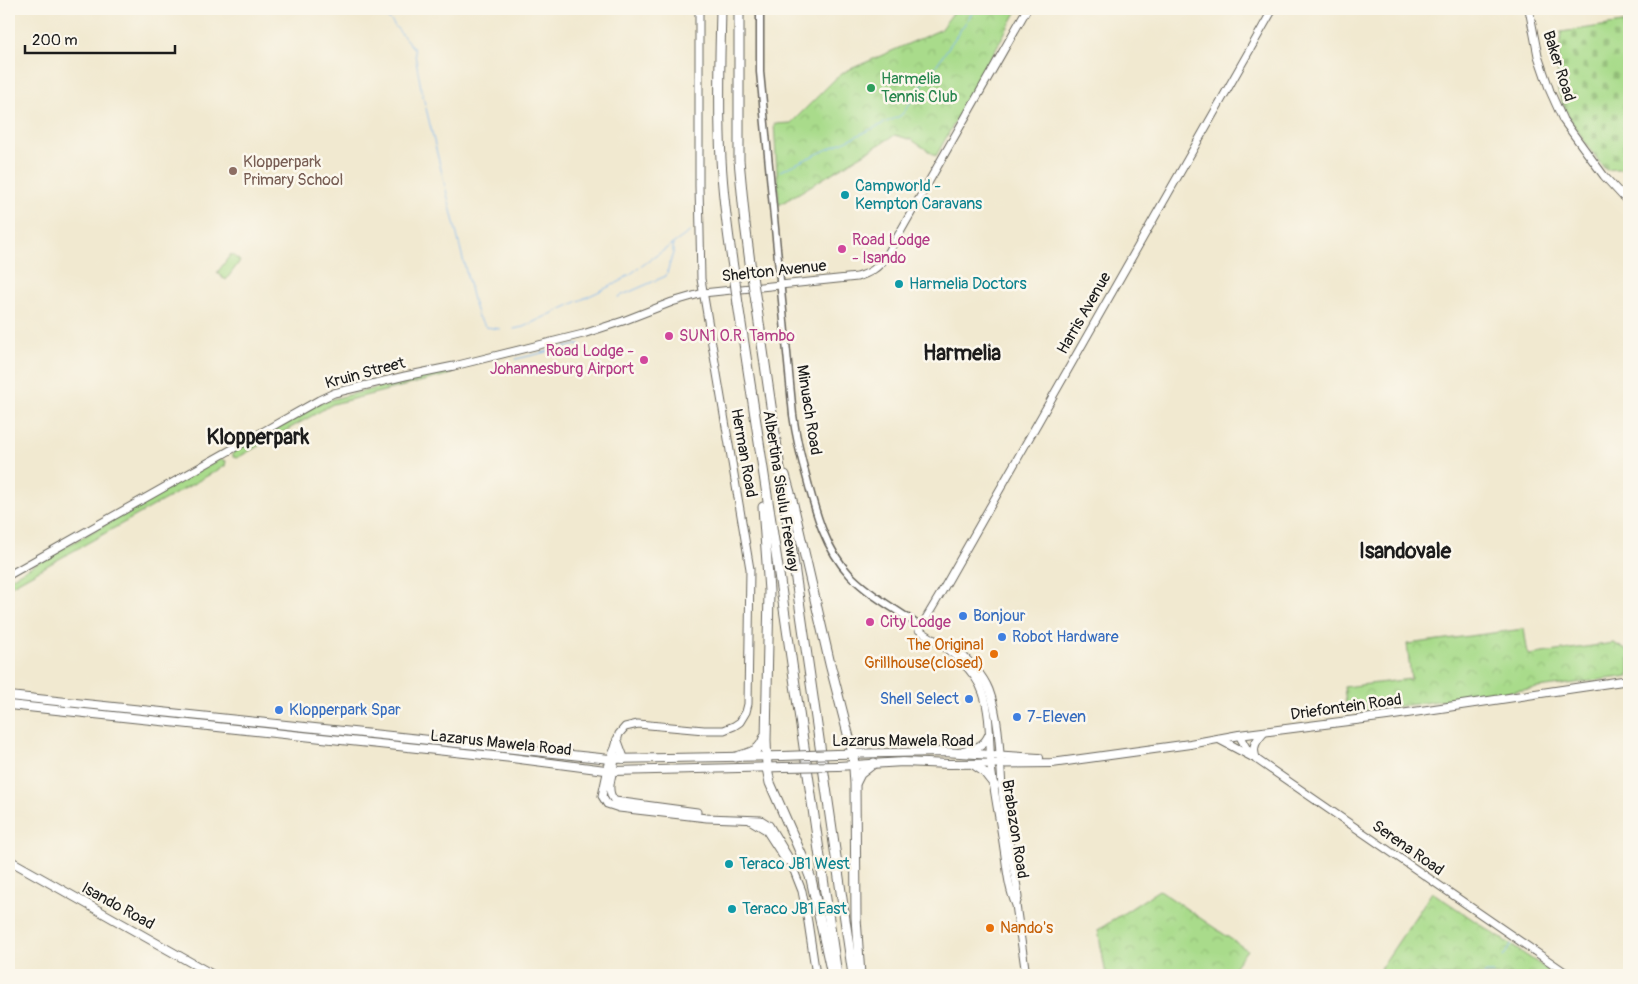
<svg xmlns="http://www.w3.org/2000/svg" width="1638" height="984" font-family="Pangolin,sans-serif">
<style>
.green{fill:#a9db8b;stroke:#627c54}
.cemetery{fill:url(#cemetery-stones);stroke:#627c54}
.park{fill:url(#park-crowns);stroke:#627c54}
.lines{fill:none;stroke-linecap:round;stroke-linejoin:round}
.stream{stroke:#81b8f1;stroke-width:1}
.tertiary-casing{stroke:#67645b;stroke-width:9}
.secondary-casing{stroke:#67645b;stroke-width:9}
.primary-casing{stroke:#67645b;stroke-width:10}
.motorway-casing{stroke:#67645b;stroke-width:11}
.tertiary{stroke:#fff;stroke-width:6}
.secondary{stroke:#fff;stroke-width:7}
.primary{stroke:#fff;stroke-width:8}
.motorway{stroke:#fff;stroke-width:9}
.primary-bridge-casing{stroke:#67645b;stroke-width:10;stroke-linecap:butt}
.motorway-bridge-casing{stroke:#67645b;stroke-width:11;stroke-linecap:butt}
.primary-bridge{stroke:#fff;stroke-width:8}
.motorway-bridge{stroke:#fff;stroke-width:9}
.leisure-dot{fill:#2e9e5b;stroke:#fbf7ec;stroke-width:2}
.education-dot{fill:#8d6e63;stroke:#fbf7ec;stroke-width:2}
.culture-dot{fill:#0f9aa8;stroke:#fbf7ec;stroke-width:2}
.hotel-dot{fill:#d1479c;stroke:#fbf7ec;stroke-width:2}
.shop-dot{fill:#3f7fe0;stroke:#fbf7ec;stroke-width:2}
.food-dot{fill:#e8710a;stroke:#fbf7ec;stroke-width:2}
.labels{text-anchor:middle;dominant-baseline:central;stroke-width:5;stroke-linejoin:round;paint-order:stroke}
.street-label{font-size:16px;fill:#1c1c1c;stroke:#fbf7ec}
.leisure-label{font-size:16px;fill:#27864d;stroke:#fbf7ec;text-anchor:start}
.education-label{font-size:16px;fill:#785e54;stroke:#fbf7ec;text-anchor:start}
.culture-label{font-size:16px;fill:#0d838f;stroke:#fbf7ec;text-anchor:start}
.hotel-label{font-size:16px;fill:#b23c85;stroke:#fbf7ec;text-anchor:start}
.shop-label{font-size:16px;fill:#366cbe;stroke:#fbf7ec;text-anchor:start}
.food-label{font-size:16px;fill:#c56008;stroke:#fbf7ec;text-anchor:end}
.district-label{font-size:21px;font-weight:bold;fill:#1c1c1c;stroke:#fbf7ec}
</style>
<defs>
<pattern id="cemetery-stones" width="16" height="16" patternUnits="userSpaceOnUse" patternTransform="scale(1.25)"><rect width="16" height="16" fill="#a9db8b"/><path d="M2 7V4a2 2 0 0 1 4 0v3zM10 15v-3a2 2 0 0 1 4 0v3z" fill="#91bb77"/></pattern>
<pattern id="park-crowns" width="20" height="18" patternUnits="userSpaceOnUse" patternTransform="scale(1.25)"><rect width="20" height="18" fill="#a9db8b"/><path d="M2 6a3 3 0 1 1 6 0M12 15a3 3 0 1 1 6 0" fill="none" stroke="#91bb77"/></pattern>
</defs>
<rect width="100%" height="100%" fill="#fbf7ec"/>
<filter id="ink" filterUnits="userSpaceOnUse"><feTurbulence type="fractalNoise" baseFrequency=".02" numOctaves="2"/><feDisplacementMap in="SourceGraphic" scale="10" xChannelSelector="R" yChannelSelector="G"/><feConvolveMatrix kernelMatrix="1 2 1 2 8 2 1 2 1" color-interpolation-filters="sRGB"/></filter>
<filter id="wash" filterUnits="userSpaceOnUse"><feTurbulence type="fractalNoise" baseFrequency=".0096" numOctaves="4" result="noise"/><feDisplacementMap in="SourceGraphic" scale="20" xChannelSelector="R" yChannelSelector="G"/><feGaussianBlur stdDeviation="1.12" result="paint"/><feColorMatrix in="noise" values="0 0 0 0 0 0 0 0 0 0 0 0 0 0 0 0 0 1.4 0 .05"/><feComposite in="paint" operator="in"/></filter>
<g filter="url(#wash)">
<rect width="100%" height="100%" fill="#f1e9d0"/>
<g class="green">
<path d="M231 254 240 261 226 280 217 273Z"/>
<path d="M449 370H451V374L333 404 237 458 233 457V452L321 402Z"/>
<path d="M220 459 226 461 225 466 9 587V579Z"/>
</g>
<path class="cemetery" d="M1629 22V168L1606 170C1594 157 1560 107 1558 90 1557 71 1560 51 1561 32Z"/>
<g class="park">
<path d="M956 9H1018L936 156 912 140 895 135 779 205 774 124 791 123 834 80 846 71 940 30Z"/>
<path d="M1524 629 1528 655 1614 643 1629 652V676L1347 713 1344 687 1411 679 1407 644Z"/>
<path d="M1159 890 1247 950 1228 975H1106L1098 930Z"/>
<path d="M1432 892 1554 974 1553 975H1384L1380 969Z"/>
</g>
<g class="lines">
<g class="stream">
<path d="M374 9 390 20 414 49 421 88 474 304 478 317 486 327 500 329"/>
<path d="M780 171 900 116 904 112 975 9"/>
<path d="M618 297 666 276 673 253V245"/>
<path d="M514 329 523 327 619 282 691 231"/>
<path d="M516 359 580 344"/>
<path d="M1503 957 1511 945"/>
<path d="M1484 975 1486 973H1493"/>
</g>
</g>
</g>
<g filter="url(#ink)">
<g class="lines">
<defs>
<path id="tertiary" d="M760 9V72L793 415C796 437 801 458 807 479 816 514 825 548 850 575 868 594 894 608 915 623L921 626"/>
<g id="secondary">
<path d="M699 9V186L701 279 750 569 748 704 746 712 740 722 734 726 724 730H704L638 724 625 727 619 734 615 748 610 759 602 796 607 804 619 808 707 818 761 820 769 825 789 858 802 891 808 922 816 975"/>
<path d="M1529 9 1538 56 1550 91 1563 120 1604 176 1629 203"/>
<path d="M9 575 319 400 334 393 405 376 454 366 583 334 623 321 672 302 703 293 857 277C870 273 878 268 886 257L1027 9"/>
<path d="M952 647C968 659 982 672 989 690 1000 719 1000 758 1002 789 1005 822 1011 855 1017 887L1018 898 1016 904"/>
<path d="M1239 735 1248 751 1256 759 1569 975"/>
<path d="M615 755C616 770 603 789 615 801L697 812"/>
<path d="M751 821 766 830 786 861"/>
<path d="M1026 975 1016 905C1008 888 1007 868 1004 849 1000 821 994 793 991 766 989 742 991 716 983 693 974 666 942 644 919 630L941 593 1273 9"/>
</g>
<g id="primary">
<path d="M9 696 610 759 783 756"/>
<path d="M9 705 512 758 613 771 784 767"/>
<path d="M1219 739 1253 757"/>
<path d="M617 740 624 759"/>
<path d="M963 751C976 748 984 747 989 735"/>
<path d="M836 754 944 752 1039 758"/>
<path d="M1256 759C1251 747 1256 741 1264 732"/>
<path d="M974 765 984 772 995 786"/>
<path d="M838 766 903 762 949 764 1052 763 1190 744 1239 735 1387 716 1629 680"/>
<path d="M9 860 213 975"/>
</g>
<g id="motorway">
<path d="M721 9C720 59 718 109 721 159 723 197 728 235 734 274"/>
<path d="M739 9V160L745 224 751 270"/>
<path d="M756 302 853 975"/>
<path d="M738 304 779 574 837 975"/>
<path d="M785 475 792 500 830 664 853 753 855 784 856 918 860 975"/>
<path d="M763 507 769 591 766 740 767 768 770 783 802 856 811 879 831 970"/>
<path d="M736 757C749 753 760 752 764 738"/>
<path d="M856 782 860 774 874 763"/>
</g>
</defs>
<use href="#tertiary" class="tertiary-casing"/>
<use href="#secondary" class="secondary-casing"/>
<use href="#primary" class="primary-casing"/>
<use href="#motorway" class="motorway-casing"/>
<use href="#tertiary" class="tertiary"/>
<use href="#secondary" class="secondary"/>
<use href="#primary" class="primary"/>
<use href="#motorway" class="motorway"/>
<defs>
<g id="primary-bridge">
<path d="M783 756 836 754"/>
<path d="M784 767 838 766"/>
</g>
<g id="motorway-bridge">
<path d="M751 270 756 302"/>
<path d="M734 274 738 304"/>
</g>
</defs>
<use href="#primary-bridge" class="primary-bridge-casing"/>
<use href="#motorway-bridge" class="motorway-bridge-casing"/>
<use href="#primary-bridge" class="primary-bridge"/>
<use href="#motorway-bridge" class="motorway-bridge"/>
</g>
</g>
<circle class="leisure-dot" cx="871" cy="88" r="5"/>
<circle class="education-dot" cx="233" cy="171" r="5"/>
<g class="culture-dot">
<circle cx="845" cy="195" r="5"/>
<circle cx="899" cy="284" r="5"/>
<circle cx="729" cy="864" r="5"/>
<circle cx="732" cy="909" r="5"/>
</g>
<g class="hotel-dot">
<circle cx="842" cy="249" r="5"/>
<circle cx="669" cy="336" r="5"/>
<circle cx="644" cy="360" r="5"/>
<circle cx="870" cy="622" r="5"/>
</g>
<g class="shop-dot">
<circle cx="963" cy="616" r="5"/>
<circle cx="1002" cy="637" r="5"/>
<circle cx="969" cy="699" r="5"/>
<circle cx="279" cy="710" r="5"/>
<circle cx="1017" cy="717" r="5"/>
</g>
<g class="food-dot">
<circle cx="994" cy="654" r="5"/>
<circle cx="990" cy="928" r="5"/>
</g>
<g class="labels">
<g class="street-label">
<text transform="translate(1559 66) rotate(72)">Baker Road</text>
<text transform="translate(774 271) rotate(-6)">Shelton Avenue</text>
<text transform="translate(1084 313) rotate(-60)">Harris Avenue</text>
<text transform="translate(365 373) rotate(-15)">Kruin Street</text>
<text transform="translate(809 410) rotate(81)">Minuach Road</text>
<text transform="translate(744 453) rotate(80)">Herman Road</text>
<text transform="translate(781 491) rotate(81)">Albertina Sisulu Freeway</text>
<text transform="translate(1346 707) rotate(-8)">Driefontein Road</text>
<text x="903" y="741">Lazarus Mawela Road</text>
<text transform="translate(501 743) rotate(6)">Lazarus Mawela Road</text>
<text transform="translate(1015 829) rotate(81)">Brabazon Road</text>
<text transform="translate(1408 848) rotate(35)">Serena Road</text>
<text transform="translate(118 906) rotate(29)">Isando Road</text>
</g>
<g class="leisure-label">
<text x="881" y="79">Harmelia<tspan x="881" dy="18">Tennis Club</tspan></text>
</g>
<g class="education-label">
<text x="243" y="162">Klopperpark<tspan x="243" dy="18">Primary School</tspan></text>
</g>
<g class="culture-label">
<text x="855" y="186">Campworld -<tspan x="855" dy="18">Kempton Caravans</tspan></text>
<text x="909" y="284">Harmelia Doctors</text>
<text x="739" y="864">Teraco JB1 West</text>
<text x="742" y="909">Teraco JB1 East</text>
</g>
<g class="hotel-label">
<text x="852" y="240">Road Lodge<tspan x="852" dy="18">- Isando</tspan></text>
<text x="679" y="336">SUN1 O.R. Tambo</text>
<text x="634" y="351" text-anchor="end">Road Lodge -<tspan x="634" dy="18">Johannesburg Airport</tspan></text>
<text x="880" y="622">City Lodge</text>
</g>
<g class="shop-label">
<text x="973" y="616">Bonjour</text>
<text x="1012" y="637">Robot Hardware</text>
<text x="959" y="699" text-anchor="end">Shell Select</text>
<text x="289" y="710">Klopperpark Spar</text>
<text x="1027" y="717">7-Eleven</text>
</g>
<g class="food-label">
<text x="984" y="645">The Original<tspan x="984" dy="18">Grillhouse(closed)</tspan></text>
<text x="1000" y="928" text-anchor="start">Nando's</text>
</g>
<g class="district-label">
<text x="962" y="353">Harmelia</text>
<text x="258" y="437">Klopperpark</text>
<text x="1405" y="551">Isandovale</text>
</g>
</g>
<rect width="1638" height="984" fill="none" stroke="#fbf7ec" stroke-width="30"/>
<path d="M25 45v8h150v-8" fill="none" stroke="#1c1c1c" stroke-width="2.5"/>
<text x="32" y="45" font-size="15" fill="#1c1c1c" stroke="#fbf7ec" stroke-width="4" paint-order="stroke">200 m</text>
</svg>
